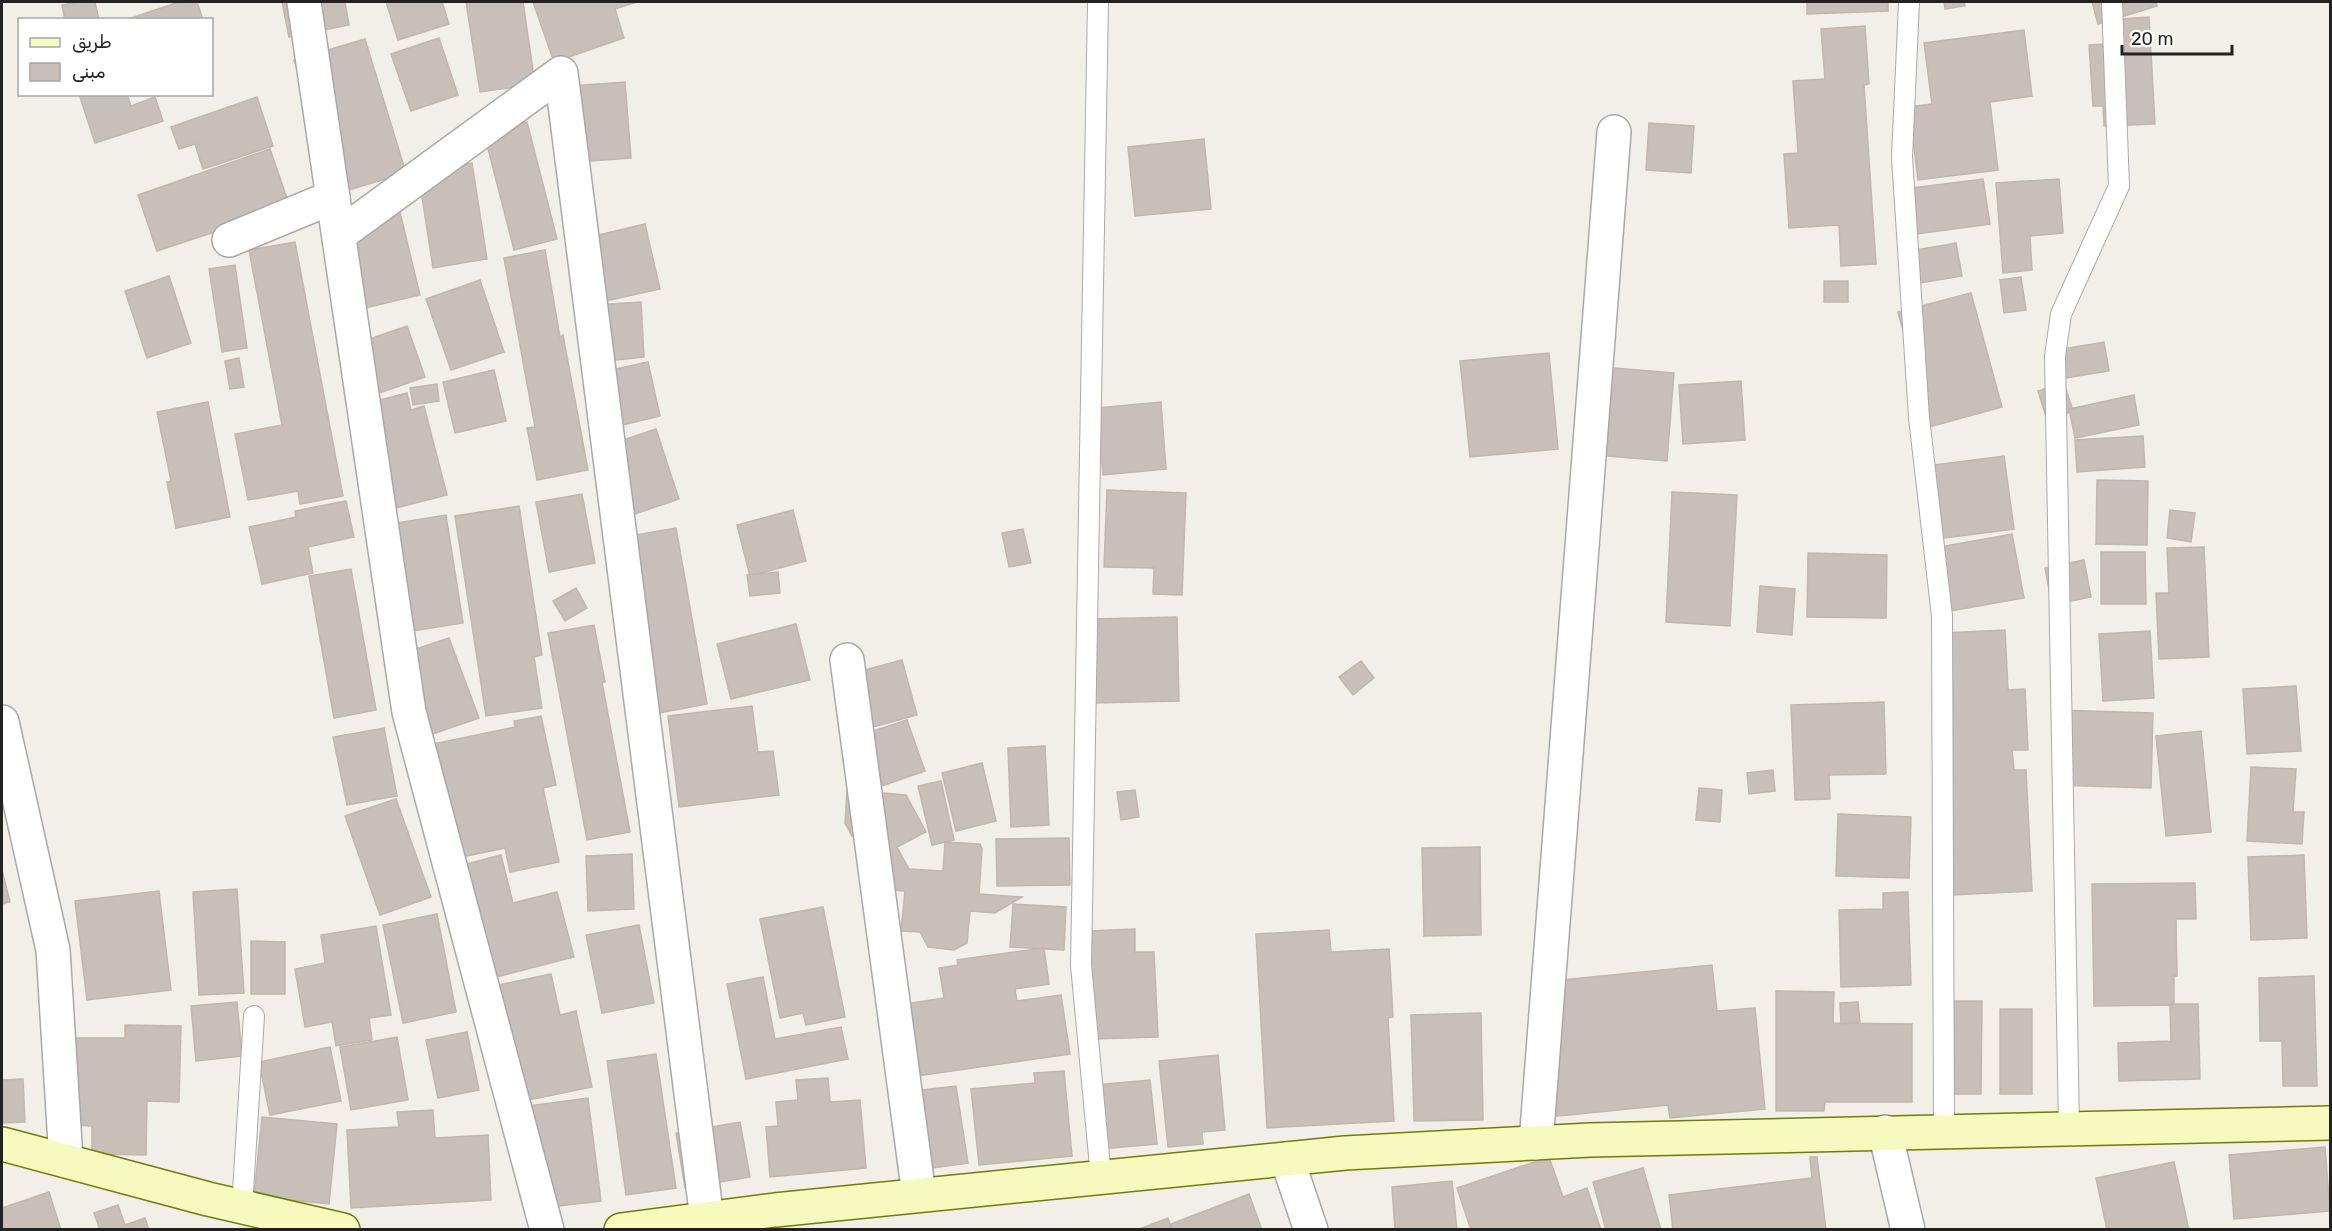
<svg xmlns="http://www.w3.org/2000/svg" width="2332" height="1231" font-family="Rubik,Vazirmatn,sans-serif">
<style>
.building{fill:#c7bfb8;stroke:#c4b6ab;stroke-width:1.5}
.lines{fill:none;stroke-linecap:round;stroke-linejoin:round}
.lane-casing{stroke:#a9a9a9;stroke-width:22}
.street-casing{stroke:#a9a9a9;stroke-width:36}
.secondary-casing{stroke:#707d05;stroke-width:36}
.lane{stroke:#fff;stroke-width:20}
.street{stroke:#fff;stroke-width:33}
.secondary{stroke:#f7fabf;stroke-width:33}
</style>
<rect width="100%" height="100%" fill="#f2efe9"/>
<g class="building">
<path d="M78 2H95L99 20H65L62 5Z"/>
<path d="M179 2H197L203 20H125Z"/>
<path d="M282 2H345L349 25 289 37Z"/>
<path d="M386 2H442L449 24 398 40Z"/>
<path d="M466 2H523L535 84 480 92Z"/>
<path d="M533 2H637L615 9 624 38 554 62Z"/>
<path d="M1807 2H1888V11L1807 14Z"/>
<path d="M1944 2H1964L1965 6 1945 9Z"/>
<path d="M2092 2H2156L2157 6 2098 24Z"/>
<path d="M2149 17 2155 124 2104 126 2103 106H2093L2089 45 2123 43 2121 19Z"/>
<path d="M1865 26 1869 84 1864 85 1876 264 1841 266 1839 225 1789 228 1784 154 1798 153 1793 81 1825 79 1821 29Z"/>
<path d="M2024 30 2032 96 1990 102 1998 170 1918 180 1909 107 1932 104 1924 43Z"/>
<path d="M439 38 458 95 411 111 391 54Z"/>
<path d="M365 39 406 173 335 194 294 60Z"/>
<path d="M625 82 631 158 563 163 557 87Z"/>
<path d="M79 94H127L131 106 155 97 163 121 95 143Z"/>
<path d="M257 97 273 146 203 169 195 144 179 149 171 127Z"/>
<path d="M527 122 557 239 514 250 484 133Z"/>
<path d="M1649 123 1694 126 1691 173 1646 170Z"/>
<path d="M1204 139 1211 209 1135 216 1128 147Z"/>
<path d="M270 149 290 207 157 251 138 195Z"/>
<path d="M472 163 487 259 433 268 418 171Z"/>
<path d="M1983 179 1990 224 1902 236 1896 190Z"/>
<path d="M2059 179 2063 233 2030 236 2032 270 2003 273 1996 183Z"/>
<path d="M398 204 420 295 348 312 328 227Z"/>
<path d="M645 224 660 289 587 305 573 241Z"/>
<path d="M295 242 343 496 300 504 298 491 248 500 235 434 282 425 249 250Z"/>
<path d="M1956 243 1962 276 1915 284 1909 251Z"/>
<path d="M545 250 560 337 563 335 588 470 537 480 527 428 535 427 504 258Z"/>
<path d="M235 265 247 348 222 352 209 269Z"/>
<path d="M169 276 191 343 147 358 125 291Z"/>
<path d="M2021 277 2026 310 2004 313 2000 280Z"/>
<path d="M480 280 504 352 451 370 426 299Z"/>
<rect x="1824" y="281" width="24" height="21"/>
<path d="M1971 293 2002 407 1929 427 1898 312Z"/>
<path d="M641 302 644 357 598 362 594 305Z"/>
<path d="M407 326 425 377 362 399 344 348Z"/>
<path d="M2104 342 2109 371 2060 379 2056 350Z"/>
<path d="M1549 353 1558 449 1470 457 1460 361Z"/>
<path d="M239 358 244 387 230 389 225 361Z"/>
<path d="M648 362 660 416 606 429 593 374Z"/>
<path d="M1602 367 1674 373 1667 461 1595 455Z"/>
<path d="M494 370 506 421 455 433 443 382Z"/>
<path d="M1741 381 1745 440 1683 444 1679 385Z"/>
<path d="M2064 383 2073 411 2047 420 2038 391Z"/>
<path d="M437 384 439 401 413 405 410 388Z"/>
<path d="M407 393 411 410 424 406 447 495 380 512 353 407Z"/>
<path d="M2134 395 2139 425 2075 438 2069 409Z"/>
<path d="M208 402 230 517 176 528 167 482 171 481 157 412Z"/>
<path d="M1161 402 1166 469 1103 475 1097 408Z"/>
<path d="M656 429 679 499 617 520 594 450Z"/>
<path d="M2143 436 2145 467 2077 472 2075 440Z"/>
<path d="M2004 456 2014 529 1937 539 1927 466Z"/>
<path d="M2097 480 2148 481 2147 545 2096 544Z"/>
<path d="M1107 490 1186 493 1182 595 1153 594 1154 568 1104 567Z"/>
<path d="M1672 492 1737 495 1730 626 1666 622Z"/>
<path d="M582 494 595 563 549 572 536 502Z"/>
<path d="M346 501 354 537 308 547 313 573 262 584 249 527 296 517 295 511Z"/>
<path d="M519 506 542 655 534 657 542 708 486 716 455 516Z"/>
<path d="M793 510 806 561 750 576 737 525Z"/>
<path d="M2170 510 2195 513 2191 542 2167 538Z"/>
<path d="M446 515 463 623 394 634 377 526Z"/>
<path d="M676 528 707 704 643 716 612 539Z"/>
<path d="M1023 529 1031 563 1009 567 1002 533Z"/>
<path d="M2012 534 2024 598 1951 611 1939 547Z"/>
<path d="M2204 547 2209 657 2159 659 2156 593H2169L2167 548Z"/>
<path d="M2101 552H2145L2146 604H2101Z"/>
<path d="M1808 553 1887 555 1886 618 1807 617Z"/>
<path d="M2084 560 2091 597 2052 605 2045 568Z"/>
<path d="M351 569 376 710 334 718 309 576Z"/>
<path d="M778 572 780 593 750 596 747 575Z"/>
<path d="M1760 586 1795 589 1792 635 1757 632Z"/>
<path d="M576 588 587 608 565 621 553 601Z"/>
<path d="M1177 617 1179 701 1094 703 1092 619Z"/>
<path d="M796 624 810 680 731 699 717 644Z"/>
<path d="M594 625 605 682H602L630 832 587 840 548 633Z"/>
<path d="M2005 630 2008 690 2025 689 2028 750H2012L2014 770H2026L2032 891 1952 895 1942 633Z"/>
<path d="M2150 631 2154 698 2103 701 2099 634Z"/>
<path d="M449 638 479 718 421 738 392 657Z"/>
<path d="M902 660 917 715 869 728 854 673Z"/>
<path d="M1361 661 1374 678 1353 695 1339 677Z"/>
<path d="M2296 686 2301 751 2247 754 2243 689Z"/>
<path d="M1884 702 1886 774 1829 775 1830 799 1795 800 1791 705Z"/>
<path d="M752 706 758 752 773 751 779 795 679 807 668 716Z"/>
<path d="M2055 710 2153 713 2151 788 2053 785Z"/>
<path d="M541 716 556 785 543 788 559 862 510 872 505 848 452 859 428 745 515 727 514 721Z"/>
<path d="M907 720 925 771 864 792 846 740Z"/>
<path d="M384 728 397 796 347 805 333 737Z"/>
<path d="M2201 731 2211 832 2166 836 2156 736Z"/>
<path d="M1045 746 1049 825 1011 827 1008 748Z"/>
<path d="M982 763 996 821 956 831 942 773Z"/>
<path d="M2251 767 2296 769 2293 812H2304L2302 844 2247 841Z"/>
<path d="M1773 770 1775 791 1749 794 1747 773Z"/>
<path d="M941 781 954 840 932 845 918 786Z"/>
<path d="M1699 788 1722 790 1720 822 1696 820Z"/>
<path d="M847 790 906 795 926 832 897 847 909 869 943 871 945 842 980 844 982 849 979 894 1022 897 995 913 970 911 967 943 954 950 928 947 920 932 901 931 905 891 868 888 869 838 852 836 845 823Z"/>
<path d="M1135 790 1139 817 1121 820 1117 792Z"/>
<path d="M396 799 431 897 380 915 345 816Z"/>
<path d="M1838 814 1911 817 1909 878 1836 876Z"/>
<path d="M1069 838 1070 885 997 886 996 839Z"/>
<path d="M1480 847 1481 935 1424 936 1422 848Z"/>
<path d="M632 854 634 909 588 911 586 856Z"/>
<path d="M501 855 513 903 557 892 574 957 473 983 444 870Z"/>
<path d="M2304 855 2307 938 2251 940 2248 857Z"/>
<path d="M2 870 10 902 2 904Z"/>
<path d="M2195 883 2196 919H2176L2177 976H2174V1005L2094 1006 2092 884Z"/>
<path d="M237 889 244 993 199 995 193 892Z"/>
<path d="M159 891 171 990 87 1000 75 901Z"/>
<path d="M1908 892 1911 985 1841 987 1839 910 1883 909V893Z"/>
<path d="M1013 904 1066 907 1064 950 1010 947Z"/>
<path d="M823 907 845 1017 806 1025 803 1013 780 1018 760 919Z"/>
<path d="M437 914 456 1012 403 1023 383 925Z"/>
<path d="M639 925 654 1003 602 1013 586 935Z"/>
<path d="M376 926 391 1015 369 1018 372 1040 336 1046 332 1022 305 1027 295 969 325 963 321 935Z"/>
<path d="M1135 929V952H1154L1158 1037 1092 1039 1087 931Z"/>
<path d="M1329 930 1331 952 1389 949 1393 1017 1388 1018 1394 1121 1267 1128 1256 934Z"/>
<path d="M251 941 285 942V994H251Z"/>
<path d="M1044 948 1049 984 1015 989 1017 1001 1061 995 1070 1054 890 1080 880 1008 944 998 939 968 958 965 957 960Z"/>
<path d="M1712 965 1717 1011 1755 1008 1765 1109 1670 1118 1668 1105 1549 1117 1543 1058 1560 1056 1552 981Z"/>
<path d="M551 974 560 1015 576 1011 592 1087 504 1105 479 989Z"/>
<path d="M2314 976 2317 1086H2283L2282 1041H2260L2259 978Z"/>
<path d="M763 977 775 1039 841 1027 848 1059 746 1079 727 984Z"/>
<path d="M1776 991 1834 992 1833 1023 1912 1024V1102H1825L1824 1111H1776Z"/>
<path d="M1942 1001H1982L1981 1094H1941Z"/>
<path d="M237 1002 242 1056 196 1061 191 1006Z"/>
<path d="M1858 1002 1860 1022 1841 1024 1840 1003Z"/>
<path d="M2170 1004H2198L2200 1079 2119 1081 2118 1043 2171 1041Z"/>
<rect x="2000" y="1009" width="32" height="85"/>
<path d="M1481 1013 1483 1120 1414 1121 1411 1015Z"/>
<path d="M125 1025 181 1026 179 1102 147 1101 146 1155 92 1154V1126L72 1125 73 1038H125Z"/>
<path d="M467 1032 479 1090 438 1098 426 1040Z"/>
<path d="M397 1037 408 1100 351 1110 340 1047Z"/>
<path d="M330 1047 341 1101 270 1115 259 1062Z"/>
<path d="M656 1054 676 1188 626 1195 607 1061Z"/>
<path d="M1218 1055 1225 1130 1202 1132 1203 1144 1168 1147 1159 1061Z"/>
<path d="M1064 1071 1072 1156 979 1165 971 1089 1035 1083 1034 1073Z"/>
<path d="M828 1078 830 1102 860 1100 866 1168 770 1177 766 1127 778 1126 776 1102 798 1100 796 1080Z"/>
<path d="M23 1079 25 1122 2 1123V1080Z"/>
<path d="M1150 1080 1157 1144 1101 1149 1095 1085Z"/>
<path d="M956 1086 968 1163 933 1168 922 1090Z"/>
<path d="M588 1098 601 1201 533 1209 521 1107Z"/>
<path d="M433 1110 435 1138 488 1135 491 1200 351 1208 347 1130 399 1127 397 1112Z"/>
<path d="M262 1117 337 1124 329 1204 254 1196Z"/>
<path d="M740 1122 750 1177 685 1188 676 1133Z"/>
<path d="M2325 1147 2330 1211 2234 1219 2229 1155Z"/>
<path d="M1549 1157 1563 1197 1587 1188 1601 1230H1471L1457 1188Z"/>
<path d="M1810 1157H1817L1826 1230H1673L1669 1195 1812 1178Z"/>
<path d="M2174 1162 2189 1230H2107L2096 1178Z"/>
<path d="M1643 1168 1661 1230H1606L1593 1182Z"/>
<path d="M1452 1181 1457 1230H1395L1392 1187Z"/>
<path d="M49 1192 61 1230H2V1208Z"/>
<path d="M1249 1194 1262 1230H1173L1171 1224Z"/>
<path d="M118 1205 125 1225 145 1218 149 1230H100L94 1213Z"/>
<path d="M1168 1218 1172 1230H1137Z"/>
</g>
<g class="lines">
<defs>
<g id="lane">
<path d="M1098 2 1081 965 1101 1177"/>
<path d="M1909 2 1902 157 1919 418 1942 616 1944 1130"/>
<path d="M2069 1128 2055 356 2061 314 2119 186 2112 2"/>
<path d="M242 1207 254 1016"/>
</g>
<g id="street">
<path d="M304 2 409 712 547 1230"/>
<path d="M339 235 561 73 707 1219"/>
<path d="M229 240 333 197"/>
<path d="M847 660 919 1195"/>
<path d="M2 722 53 950 66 1160"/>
<path d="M1885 1132 1908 1230"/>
<path d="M1536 1143 1614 132"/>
<path d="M1287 1159 1311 1230"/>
</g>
<g id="secondary">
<path d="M2 1144 208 1199 343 1230"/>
<path d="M621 1230 775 1210 1345 1153 1590 1140 2330 1123"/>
</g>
</defs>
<use href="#lane" class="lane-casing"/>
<use href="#street" class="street-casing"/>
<use href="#secondary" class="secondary-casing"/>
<use href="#lane" class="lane"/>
<use href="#street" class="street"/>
<use href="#secondary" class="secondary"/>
</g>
<rect width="2332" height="1231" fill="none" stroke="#222222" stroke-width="6"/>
<rect x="18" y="18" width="195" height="78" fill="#ffffff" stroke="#a7a7a7" stroke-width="1.5"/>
<rect x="30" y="38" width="30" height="9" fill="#f7fabf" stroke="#a7a7a7" stroke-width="1.5"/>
<text x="72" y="48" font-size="18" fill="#222222">طريق</text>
<rect x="30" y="63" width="30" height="18" fill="#c7bfb8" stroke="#a7a7a7" stroke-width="1.5"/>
<text x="72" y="78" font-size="18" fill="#222222">مبنى</text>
<path d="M2122 45v9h110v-9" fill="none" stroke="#222222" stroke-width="3"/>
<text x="2131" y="45" font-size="18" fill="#222222" stroke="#ffffff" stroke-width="4.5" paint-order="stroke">20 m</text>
</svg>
